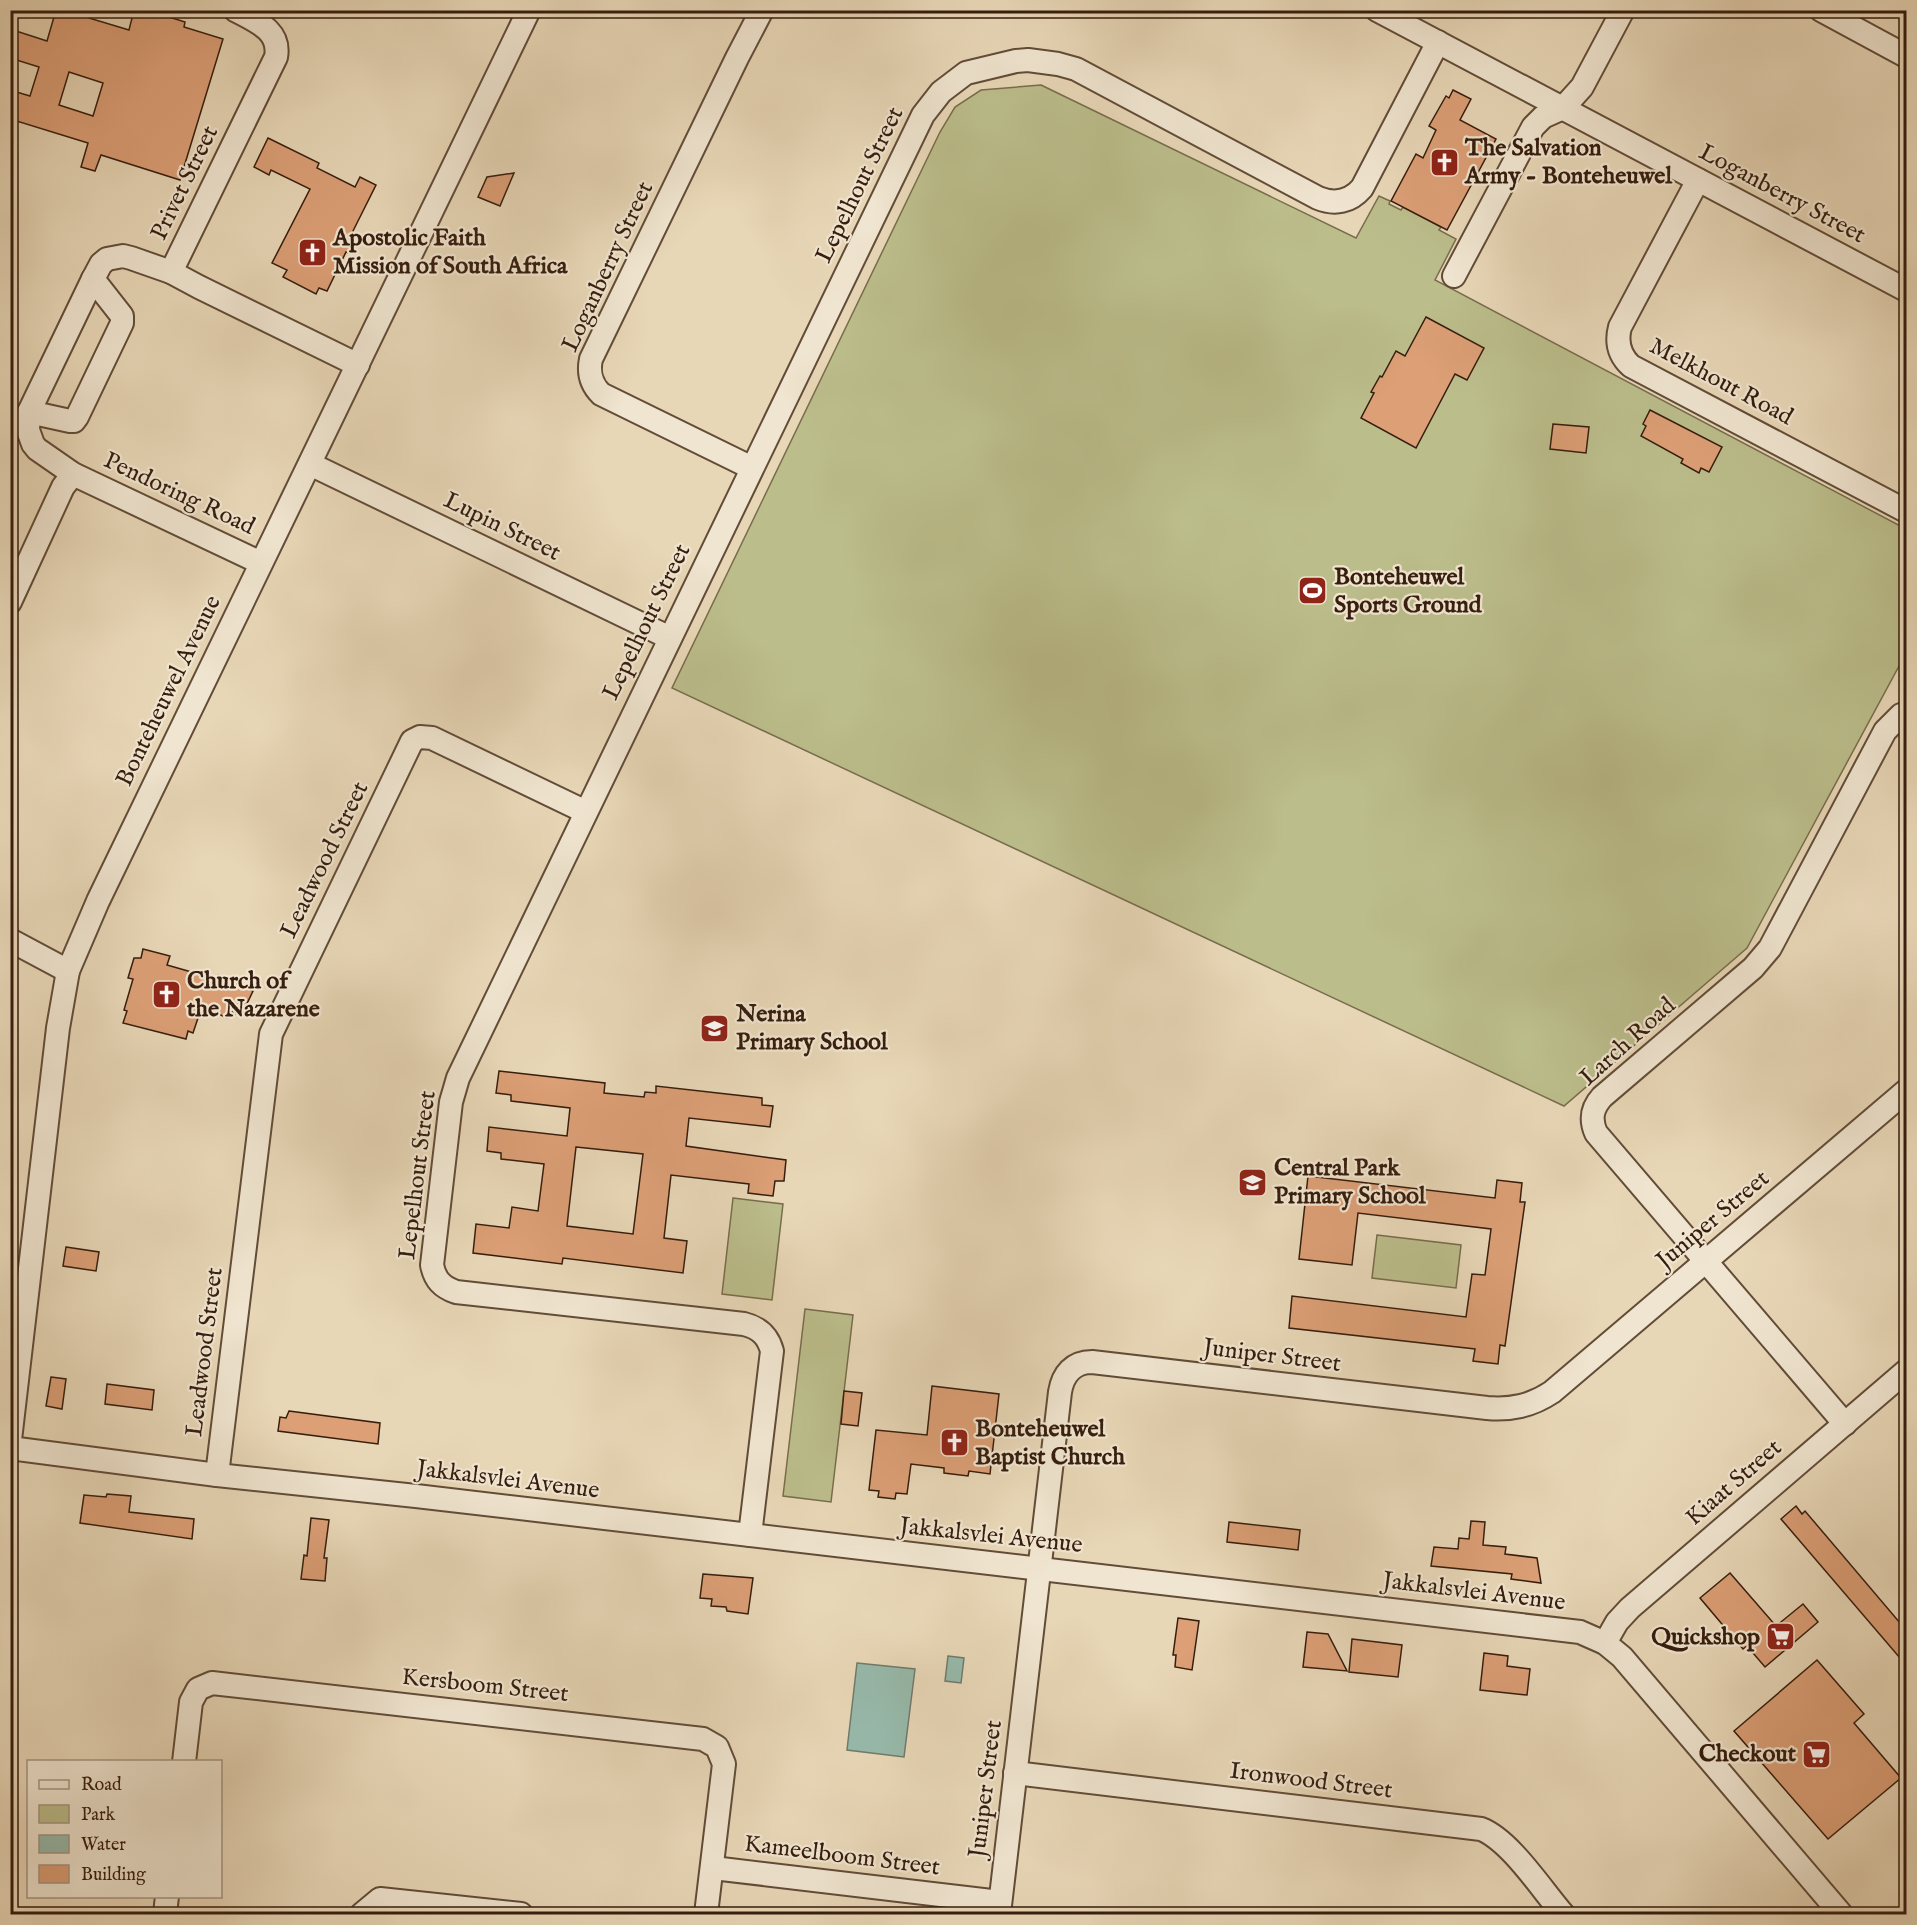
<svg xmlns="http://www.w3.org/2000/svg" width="1917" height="1925" font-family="'IM FELL English',serif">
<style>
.green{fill:#bbbd8b;stroke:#786d4c;stroke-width:1.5}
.water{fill:#97baac;stroke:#707b6d;stroke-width:1.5}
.building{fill:#dc9f76;stroke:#361d0e;stroke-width:1.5;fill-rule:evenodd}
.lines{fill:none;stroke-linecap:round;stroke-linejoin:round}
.minor-casing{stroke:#624c38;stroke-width:26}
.minor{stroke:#f0e5d0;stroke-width:22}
.labels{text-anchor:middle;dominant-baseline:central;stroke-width:4.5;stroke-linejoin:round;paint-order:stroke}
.poi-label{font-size:24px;font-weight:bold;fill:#361d0e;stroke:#f0e5d0;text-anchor:start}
.street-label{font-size:24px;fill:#361d0e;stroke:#f0e5d0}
</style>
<rect width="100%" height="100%" fill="#e8d7b7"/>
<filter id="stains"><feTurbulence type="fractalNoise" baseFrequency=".00333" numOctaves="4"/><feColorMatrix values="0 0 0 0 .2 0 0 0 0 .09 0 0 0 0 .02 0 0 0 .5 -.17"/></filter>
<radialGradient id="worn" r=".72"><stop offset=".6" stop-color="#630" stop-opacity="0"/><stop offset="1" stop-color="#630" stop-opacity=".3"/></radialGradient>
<g class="green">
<path d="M1041 85 1356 238 1379 196 1390 201 1389 204 1401 210 1403 207 1441 227 1439 230 1456 239 1435 280 1906 529V653L1747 948 1564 1106 672 688 940 132 955 107 981 90Z"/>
<path d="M733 1198 783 1204 772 1300 722 1294Z"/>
<path d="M1377 1235 1461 1245 1456 1288 1372 1278Z"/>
<path d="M805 1309 853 1315 831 1502 783 1496Z"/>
</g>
<g class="water">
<path d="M948 1656 964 1658 961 1683 945 1681Z"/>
<path d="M857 1663 915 1669 904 1757 847 1750Z"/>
</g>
<g class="building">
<path d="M56 10H91L89 18 129 30 134 10H147L185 22 184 27 223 39 180 180 101 155 95 171 81 167 88 143 10 119V90L30 96 39 67 10 58V29L47 41ZM69 72 103 83 93 116 59 105Z"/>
<path d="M1453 90 1471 99 1460 120 1496 139 1447 230 1391 201 1416 154 1423 158 1436 130 1429 126 1446 96 1449 98Z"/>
<path d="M268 138 319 163 317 168 355 187 360 177 376 185 352 233 357 235 349 253 346 252 327 291 319 288 316 294 283 277 287 270 272 263 310 189 271 170 269 175 254 167Z"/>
<path d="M514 173 500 206 478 197 487 177Z"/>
<path d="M1426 317 1484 348 1467 380 1455 374 1416 448 1361 418 1374 393 1371 392 1380 376 1382 377 1396 351 1405 356Z"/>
<path d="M1650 410 1722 447 1709 472 1701 468 1699 473 1681 463 1683 459 1641 436 1646 426 1643 424Z"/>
<path d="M1553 424 1589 427 1586 453 1550 449Z"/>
<path d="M143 949 170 956 167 965 216 979 218 975 253 991 241 1016 230 1011 227 1018 202 1006 193 1033 188 1031 186 1039 123 1023 127 1011 124 1010 133 979 128 978 134 958H141Z"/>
<path d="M499 1071 605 1083 604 1093 644 1097 645 1092 656 1093V1086L762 1098V1105L773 1106 770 1127 689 1118 686 1146 786 1160 784 1181H775L773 1196 748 1193 749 1184 671 1175 664 1238 687 1241 683 1273 563 1258 562 1264 473 1253 476 1224 509 1228 512 1207 538 1211 544 1164 501 1159V1153L487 1151 489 1127 567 1136 570 1108 511 1101V1095L496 1093ZM576 1147 643 1154 633 1234 567 1226Z"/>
<path d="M1308 1176 1495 1198 1497 1180 1522 1183 1520 1202H1525L1505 1346 1500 1345 1498 1364 1473 1361 1475 1349 1289 1328 1292 1296 1466 1317 1472 1274 1485 1275 1491 1229 1358 1213 1352 1265 1299 1259Z"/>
<path d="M66 1247 99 1252 96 1271 63 1266Z"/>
<path d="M51 1377 66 1379 62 1409 46 1406Z"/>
<path d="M107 1384 154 1390 152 1410 105 1404Z"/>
<path d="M932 1386 999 1394 990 1474 969 1471 968 1476 944 1473V1468L911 1464 907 1494 896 1493 895 1499 878 1497 879 1491 869 1490 876 1430 927 1435Z"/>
<path d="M844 1391 862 1393 858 1426 841 1424Z"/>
<path d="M289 1411 380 1423 378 1444 278 1431 280 1417 286 1418Z"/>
<path d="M107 1494 131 1496 129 1512 194 1519 192 1539 80 1523 84 1495 106 1497Z"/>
<path d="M1796 1506 1802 1514 1805 1511 1906 1630V1665L1781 1519Z"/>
<path d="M311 1518 329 1520 324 1558H327L325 1581 301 1579 304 1555 307 1556Z"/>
<path d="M1471 1521 1485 1522 1483 1545 1506 1547 1505 1554 1537 1558 1541 1583 1511 1579 1512 1574 1431 1566 1434 1547 1458 1549 1459 1538 1469 1539Z"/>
<path d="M1229 1522 1300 1530 1298 1550 1227 1542Z"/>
<path d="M1730 1573 1776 1626 1803 1604 1818 1622 1765 1667 1747 1646 1743 1649 1700 1598Z"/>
<path d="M703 1574 753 1578 748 1614 727 1611 726 1607 711 1606 712 1599 700 1598Z"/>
<path d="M1178 1618 1199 1621 1192 1670 1175 1667 1176 1655H1173Z"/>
<path d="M1307 1632 1328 1634 1347 1671 1303 1667Z"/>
<path d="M1352 1639 1402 1645 1398 1677 1349 1672Z"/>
<path d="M1484 1653 1508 1656 1507 1666 1530 1669 1527 1695 1480 1690Z"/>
<path d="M1817 1660 1864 1714 1854 1723 1901 1778 1828 1839 1734 1731Z"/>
</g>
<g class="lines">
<defs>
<g id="minor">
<path d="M1377 10 1906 290"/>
<path d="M1821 10 1906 56"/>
<path d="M1698 180 1620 327C1616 342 1619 355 1631 366L1906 511"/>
<path d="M171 272 276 57C281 30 255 21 235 10"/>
<path d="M1454 276 1533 127 1543 117 1563 108 1582 87 1623 10"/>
<path d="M29 412 70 421H74L77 417 122 323V316L93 279"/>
<path d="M310 464 670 638"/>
<path d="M752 468 601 394C591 384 588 373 591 359L737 58 762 10"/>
<path d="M261 563 73 474 37 449 33 444 28 430 29 412 93 279 101 264 107 259 123 256 131 258 171 272 199 287 358 365"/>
<path d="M10 602 63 487 73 474"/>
<path d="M10 940 68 971"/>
<path d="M1845 1424 1596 1133C1590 1119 1592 1108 1602 1097L1753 968 1770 948 1885 731 1901 715H1906"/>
<path d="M10 1440 58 1028 68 971 98 901 529 10"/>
<path d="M10 1448 217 1475 416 1496 1580 1632 1605 1643 1622 1657 1841 1914"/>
<path d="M217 1475 271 1034 412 741 420 737 432 738 586 812"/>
<path d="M750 1535 772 1351C768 1336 760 1328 744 1324L456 1292C442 1287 435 1280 432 1265L451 1102 458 1078 923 115 941 92 966 73 1016 61 1028 60 1058 64 1076 69 1318 198C1335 205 1350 202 1362 188L1438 42"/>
<path d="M1605 1643 1617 1622 1630 1608 1906 1371"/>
<path d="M184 1762 191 1702 198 1689 212 1683 703 1739 717 1747 724 1764 706 1914"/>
<path d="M1015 1773 1481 1829C1510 1840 1542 1890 1563 1914"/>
<path d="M713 1868 1000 1902"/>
<path d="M165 1914 167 1896"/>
<path d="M362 1914 380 1899 521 1914"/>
<path d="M999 1914 1060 1392C1063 1374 1073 1362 1092 1362L1487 1408C1511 1410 1531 1406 1552 1392L1906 1091"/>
</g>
</defs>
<use href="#minor" class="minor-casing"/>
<use href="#minor" class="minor"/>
</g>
<defs>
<symbol id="church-square" viewBox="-11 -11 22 22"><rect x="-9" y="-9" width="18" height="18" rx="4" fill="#8f2418" stroke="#f0e5d0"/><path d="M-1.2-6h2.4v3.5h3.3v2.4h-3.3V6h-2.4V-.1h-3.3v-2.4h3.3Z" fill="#fff"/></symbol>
<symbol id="stadium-square" viewBox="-11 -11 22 22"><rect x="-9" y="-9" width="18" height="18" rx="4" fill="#8f2418" stroke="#f0e5d0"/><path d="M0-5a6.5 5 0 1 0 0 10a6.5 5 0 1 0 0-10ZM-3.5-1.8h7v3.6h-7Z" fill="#fff"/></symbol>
<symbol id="school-square" viewBox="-11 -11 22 22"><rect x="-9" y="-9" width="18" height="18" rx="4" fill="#8f2418" stroke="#f0e5d0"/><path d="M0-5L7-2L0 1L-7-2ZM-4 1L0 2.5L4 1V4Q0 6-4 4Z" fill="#fff"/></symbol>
<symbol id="supermarket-square" viewBox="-11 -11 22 22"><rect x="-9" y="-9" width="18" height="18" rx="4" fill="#8f2418" stroke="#f0e5d0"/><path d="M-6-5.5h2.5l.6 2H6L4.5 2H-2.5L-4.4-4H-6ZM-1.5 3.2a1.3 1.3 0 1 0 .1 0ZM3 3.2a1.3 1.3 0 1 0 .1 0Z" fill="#fff"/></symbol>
</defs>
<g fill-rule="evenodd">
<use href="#church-square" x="1428" y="146" width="33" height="33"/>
<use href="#church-square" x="296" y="236" width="33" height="33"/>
<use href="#stadium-square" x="1296" y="574" width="33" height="33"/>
<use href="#church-square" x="150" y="978" width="33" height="33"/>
<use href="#school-square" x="698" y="1012" width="33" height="33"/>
<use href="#school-square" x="1236" y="1166" width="33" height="33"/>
<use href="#church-square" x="938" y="1426" width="33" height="33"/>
<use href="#supermarket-square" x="1764" y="1620" width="33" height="33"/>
<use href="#supermarket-square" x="1800" y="1738" width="33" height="33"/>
</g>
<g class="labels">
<g class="poi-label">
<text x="1465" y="148">The Salvation<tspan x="1465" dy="28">Army - Bonteheuwel</tspan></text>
<text x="333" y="238">Apostolic Faith<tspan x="333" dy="28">Mission of South Africa</tspan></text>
<text x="1334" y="577">Bonteheuwel<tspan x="1334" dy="28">Sports Ground</tspan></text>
<text x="187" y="981">Church of<tspan x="187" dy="28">the Nazarene</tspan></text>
<text x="736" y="1014">Nerina<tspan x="736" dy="28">Primary School</tspan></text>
<text x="1274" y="1168">Central Park<tspan x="1274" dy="28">Primary School</tspan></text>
<text x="975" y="1429">Bonteheuwel<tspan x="975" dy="28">Baptist Church</tspan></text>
<text x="1760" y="1637" text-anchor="end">Quickshop</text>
<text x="1796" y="1754" text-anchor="end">Checkout</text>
</g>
<g class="street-label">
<text transform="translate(185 183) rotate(-64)">Privet Street</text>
<text transform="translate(860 185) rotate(-64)">Lepelhout Street</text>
<text transform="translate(1782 194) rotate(28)">Loganberry Street</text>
<text transform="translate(608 267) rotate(-65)">Loganberry Street</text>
<text transform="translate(1721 382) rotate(28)">Melkhout Road</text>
<text transform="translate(179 494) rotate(25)">Pendoring Road</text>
<text transform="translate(502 527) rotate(26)">Lupin Street</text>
<text transform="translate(647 622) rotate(-64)">Lepelhout Street</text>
<text transform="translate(169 691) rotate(-64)">Bonteheuwel Avenue</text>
<text transform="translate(325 860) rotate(-64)">Leadwood Street</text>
<text transform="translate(1628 1042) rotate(-42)">Larch Road</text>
<text transform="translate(418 1175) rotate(-83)">Lepelhout Street</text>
<text transform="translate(1713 1220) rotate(-40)">Juniper Street</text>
<text transform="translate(205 1352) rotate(-83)">Leadwood Street</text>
<text transform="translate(1272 1356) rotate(7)">Juniper Street</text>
<text transform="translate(508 1480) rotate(7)">Jakkalsvlei Avenue</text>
<text transform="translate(1734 1483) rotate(-41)">Kiaat Street</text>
<text transform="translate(991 1536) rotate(6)">Jakkalsvlei Avenue</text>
<text transform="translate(1474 1592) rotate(7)">Jakkalsvlei Avenue</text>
<text transform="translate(485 1686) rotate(6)">Kersboom Street</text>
<text transform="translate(1311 1781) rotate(7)">Ironwood Street</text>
<text transform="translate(986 1789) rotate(-83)">Juniper Street</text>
<text transform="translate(842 1856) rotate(7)">Kameelboom Street</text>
</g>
</g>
<rect width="1917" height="1925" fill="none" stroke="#e8d7b7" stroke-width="36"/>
<rect x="12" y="12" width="1893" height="1901" fill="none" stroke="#361d0e" stroke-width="3"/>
<rect x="18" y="18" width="1881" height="1889" fill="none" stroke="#361d0e" stroke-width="1.5"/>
<rect x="27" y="1760" width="195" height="138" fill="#f0e5d0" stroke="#a69582" stroke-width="1.5"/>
<rect x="39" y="1780" width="30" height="9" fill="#f0e5d0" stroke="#a69582" stroke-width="1.5"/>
<text x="81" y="1790" font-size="18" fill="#361d0e">Road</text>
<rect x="39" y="1805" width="30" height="18" fill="#bbbd8b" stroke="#a69582" stroke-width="1.5"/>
<text x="81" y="1820" font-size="18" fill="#361d0e">Park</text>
<rect x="39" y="1835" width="30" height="18" fill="#97baac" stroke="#a69582" stroke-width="1.5"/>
<text x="81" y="1850" font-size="18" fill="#361d0e">Water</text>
<rect x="39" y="1865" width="30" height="18" fill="#dc9f76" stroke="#a69582" stroke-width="1.5"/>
<text x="81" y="1880" font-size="18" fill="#361d0e">Building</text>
<rect width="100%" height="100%" filter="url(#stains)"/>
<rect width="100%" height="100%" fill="url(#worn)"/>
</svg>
